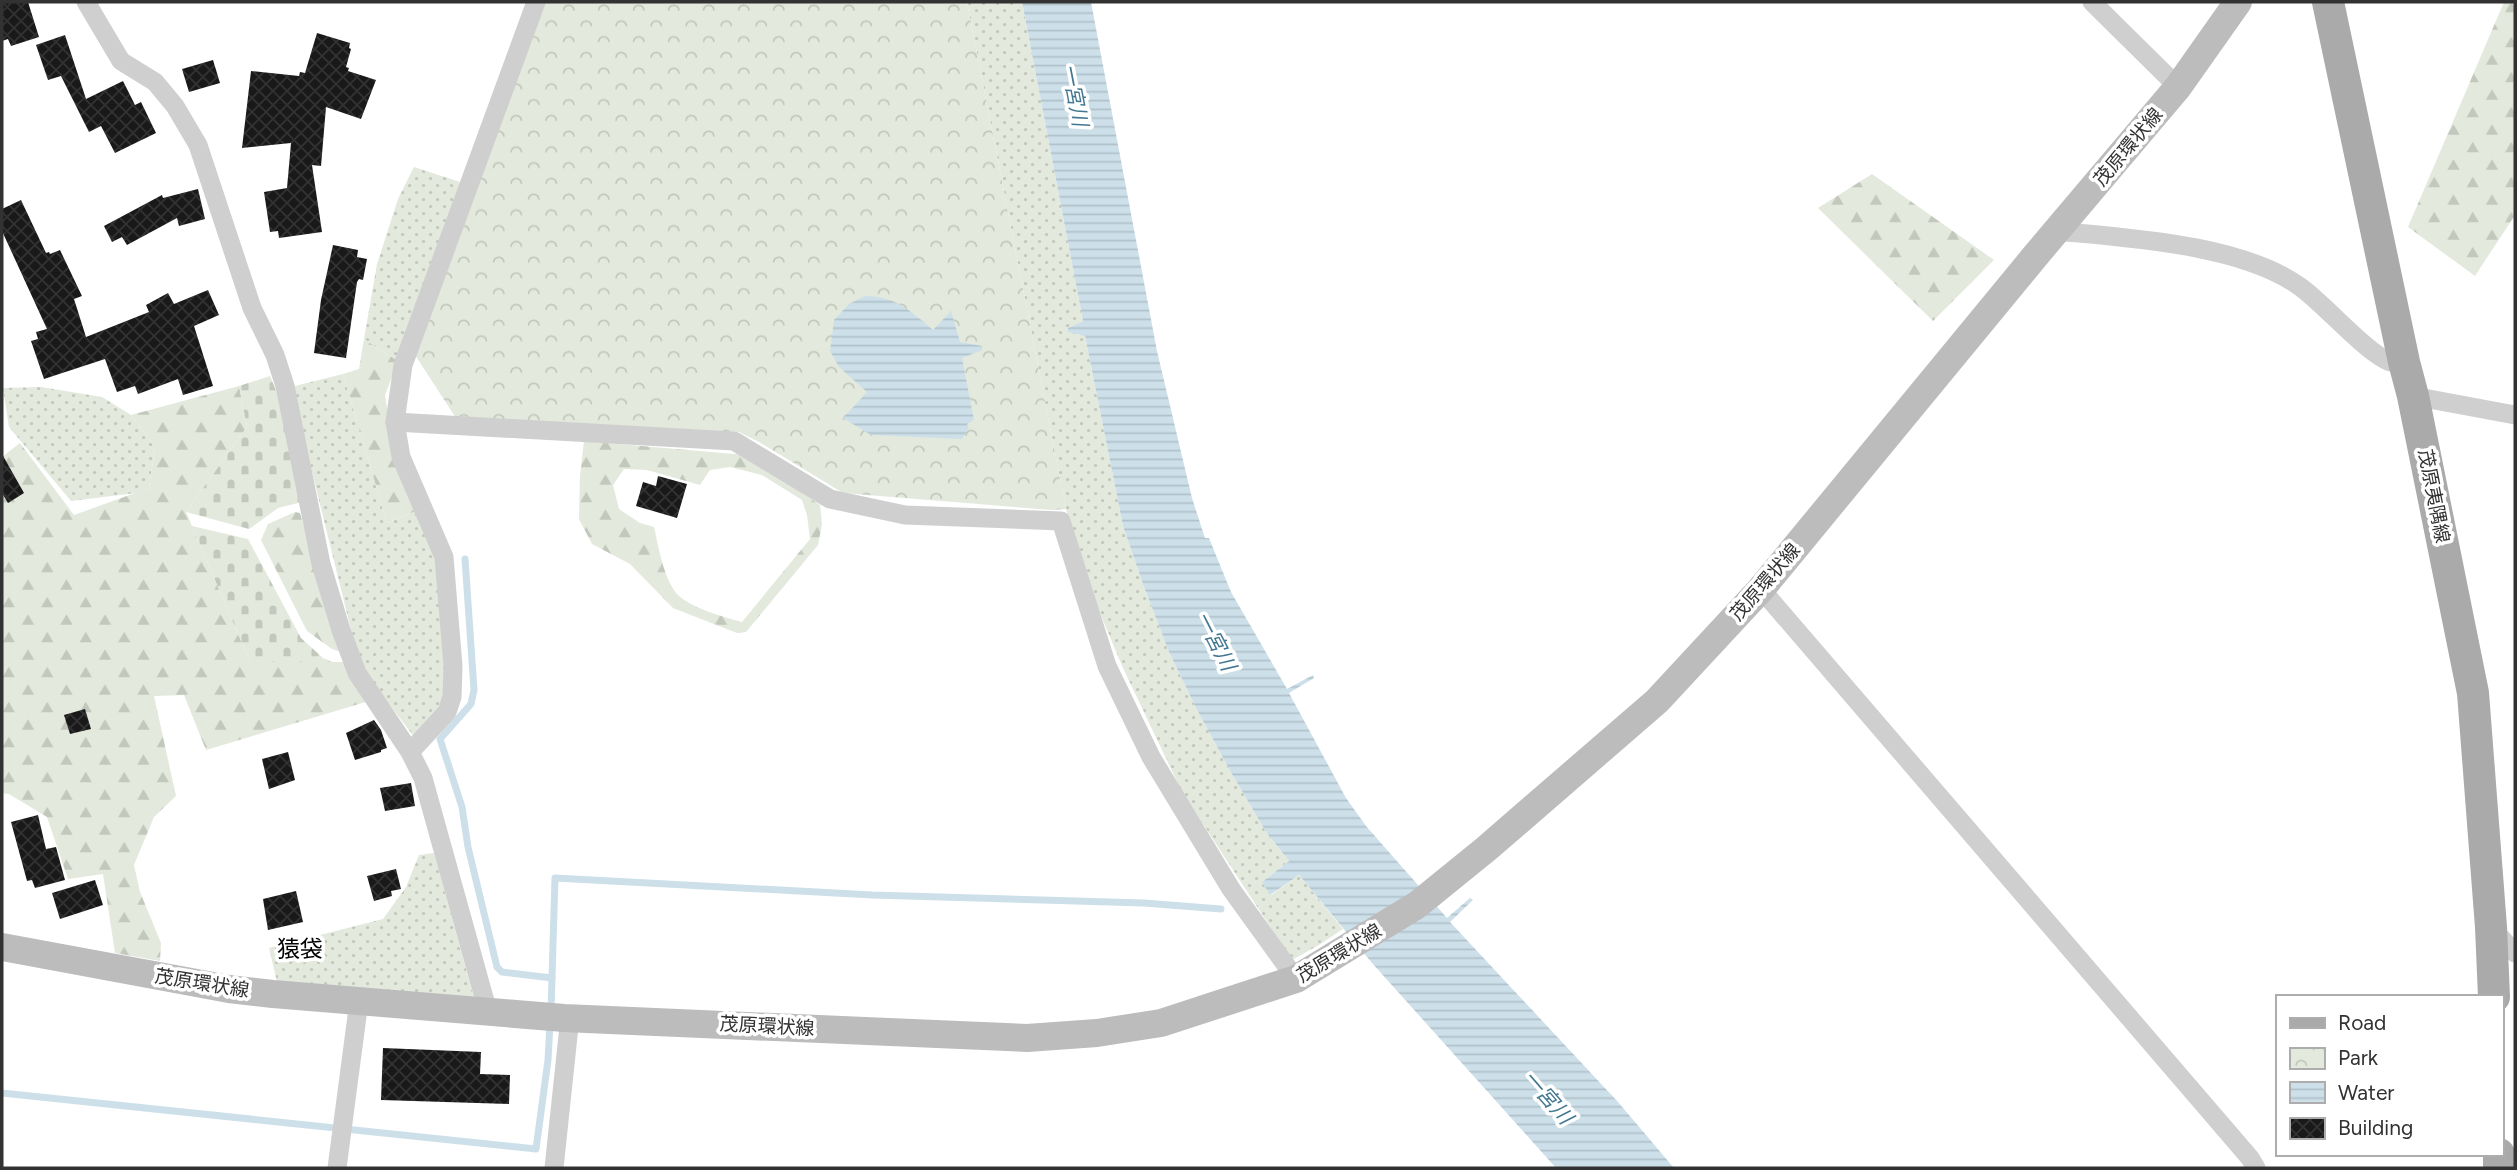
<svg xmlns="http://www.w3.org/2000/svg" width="2517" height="1170" font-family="Figtree,'Noto Sans JP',sans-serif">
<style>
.grass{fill:url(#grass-dots)}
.forest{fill:url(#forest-firs);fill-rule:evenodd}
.cemetery{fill:url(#cemetery-stones)}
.park{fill:url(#park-crowns)}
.water{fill:url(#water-rules)}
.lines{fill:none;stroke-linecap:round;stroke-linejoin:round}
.stream{stroke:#cde0ea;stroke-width:7}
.building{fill:url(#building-cross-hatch)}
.street{stroke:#cfcfcf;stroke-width:19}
.secondary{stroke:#bcbcbc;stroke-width:28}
.primary{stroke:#aaa;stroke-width:32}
.labels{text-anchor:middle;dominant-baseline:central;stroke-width:7;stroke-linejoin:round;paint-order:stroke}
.street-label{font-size:19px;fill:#323232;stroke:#fff}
.water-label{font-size:21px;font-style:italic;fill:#437791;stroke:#fff}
.quarter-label{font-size:23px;fill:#000;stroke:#fff}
</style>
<defs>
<pattern id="grass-dots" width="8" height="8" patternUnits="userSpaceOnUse" patternTransform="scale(1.75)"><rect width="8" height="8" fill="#e3e9dc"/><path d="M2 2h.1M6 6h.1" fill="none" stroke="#c3c8bd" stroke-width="1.8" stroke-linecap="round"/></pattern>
<pattern id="forest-firs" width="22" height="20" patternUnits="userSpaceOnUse" patternTransform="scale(1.75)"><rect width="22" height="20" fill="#e3e9dc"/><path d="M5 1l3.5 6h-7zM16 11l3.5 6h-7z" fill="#c3c8bd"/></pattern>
<pattern id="cemetery-stones" width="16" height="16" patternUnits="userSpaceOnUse" patternTransform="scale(1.75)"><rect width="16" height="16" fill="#e3e9dc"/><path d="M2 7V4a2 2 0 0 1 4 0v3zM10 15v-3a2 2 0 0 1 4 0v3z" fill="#c3c8bd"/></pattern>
<pattern id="park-crowns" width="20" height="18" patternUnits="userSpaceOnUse" patternTransform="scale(1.75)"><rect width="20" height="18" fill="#e3e9dc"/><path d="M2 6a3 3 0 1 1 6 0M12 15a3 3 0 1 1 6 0" fill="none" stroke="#c3c8bd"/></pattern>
<pattern id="water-rules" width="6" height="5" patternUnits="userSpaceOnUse" patternTransform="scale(1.75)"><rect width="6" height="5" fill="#cde0ea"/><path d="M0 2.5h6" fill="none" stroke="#b0c1c9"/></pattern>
<pattern id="building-cross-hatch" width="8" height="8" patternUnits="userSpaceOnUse" patternTransform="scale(1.75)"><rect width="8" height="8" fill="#191919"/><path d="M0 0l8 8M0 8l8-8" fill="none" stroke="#323232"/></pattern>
</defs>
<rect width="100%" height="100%" fill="#fff"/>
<g class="grass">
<path d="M967 2H1022L1083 321 1068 328 1085 336 1123 526 1144 587 1169 652 1196 708 1229 769 1266 832 1289 861 1262 882 1271 895 1299 875 1343 929 1319 945 1292 960 1182 792 1123 668 1084 575 1066 509Z"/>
<path d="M414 167 460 182 398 361 364 339 377 264 398 199Z"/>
<path d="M343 374 387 523 416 511 438 563 446 681 442 708 415 738 360 666 291 387Z"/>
<path d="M41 387 102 397 131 415 155 447 149 488 136 493 71 501 9 427 3 388Z"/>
<path d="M434 853 474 998 277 982 269 948 383 919 406 887 419 855Z"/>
</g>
<g class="forest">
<path d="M2504 2H2515V215L2475 276 2408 227Z"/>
<path d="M1872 174 1994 260 1933 321 1818 208Z"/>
<path d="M364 339 398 361 385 395 394 457 416 511 387 523 343 374 359 369Z"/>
<path d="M239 386 247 427 186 512 250 662H347L369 701 206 750 184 695 154 696 176 796 154 817 134 865 140 892 161 943 160 961 115 953 103 874 68 879 47 817 9 794 2 793V457L20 443 74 515 149 488 155 447 131 415Z"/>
<path d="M584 441 746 455 820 505 822 524 818 545 746 632 737 633 673 608 630 564 592 544 579 519 580 476ZM730 467 762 475 802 500 807 515 810 539 742 622C724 617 690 608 677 594 663 577 659 548 654 527L640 523 619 509 613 485 624 469 647 470 700 485 710 470Z"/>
<path d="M295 512 300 513 337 644 342 652 332 649 307 631 261 540 268 524Z"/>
</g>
<g class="cemetery">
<path d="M270 376 277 393 302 502 278 508 249 529 186 512 247 427 239 386Z"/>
<path d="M192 526 248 539 301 638 323 658 333 662H250Z"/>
</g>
<path class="park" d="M542 2H967L1066 509 1051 510 843 493 759 442 739 432 456 418 415 355Z"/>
<g class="water">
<path d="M1022 2H1091L1157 351 1192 498 1205 538H1209L1231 592 1287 689 1313 675 1314 678 1289 693 1346 798 1366 826 1447 918 1470 898 1473 900 1450 922 1618 1102 1674 1168H1556L1372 963 1299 875 1270 895 1262 882 1289 861 1266 832 1229 769 1196 708 1169 652 1144 587 1123 526 1085 336 1068 332V328L1083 321Z"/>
<path d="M865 296C898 297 909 310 933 330L951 311 960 342 982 346V350L962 358 974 420 967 424 969 428 962 439 871 435 843 418 867 392 839 367 830 351 834 320 849 304Z"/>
</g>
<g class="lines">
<g class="stream">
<path d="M465 559 474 690 471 704 440 739 462 807 468 847 497 967 502 972 552 978"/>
<path d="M551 1011 555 878 872 895 1144 903 1221 909"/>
<path d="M2 1093 536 1149 548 1060 550 1023"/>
</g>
</g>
<g class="building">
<path d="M2 2H28L39 37 11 46 8 39 2 41Z"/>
<path d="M317 33 350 43 349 48 351 49 346 67 349 68 348 71 376 80 361 119 326 107 321 166 312 165 322 232 279 238 278 231 270 232 264 192 287 188 291 143 242 148 251 71 299 76 300 72 305 73Z"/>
<path d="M65 35 86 99 123 81 135 105 141 102 156 133 115 153 101 126 89 132 61 76 48 80 36 45Z"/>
<path d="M213 60 220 83 189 92 182 69Z"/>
<path d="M198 189 205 219 179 226 177 218 127 245 122 237 112 242 104 226 162 195 163 198Z"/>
<path d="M21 200 46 253 49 252 50 254 60 250 82 296 74 299 86 337 149 312 146 305 168 293 174 304 208 290 219 315 194 326 213 386 183 395 178 379 138 394 135 386 117 392 105 359 44 379 31 341 38 339 36 332 47 329 2 231V209Z"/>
<path d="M333 245 358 250 357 257 367 259 363 280 359 279 357 282 346 358 314 353 321 300Z"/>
<path d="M2 454 24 493 8 503 2 493Z"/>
<path d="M658 476 687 484 677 518 636 506 643 482 656 486Z"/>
<path d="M85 709 91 729 70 734 64 715Z"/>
<path d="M374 720 381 730 387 748 381 750V752L355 760 346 733Z"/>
<path d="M288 752 295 780 269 789 262 759Z"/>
<path d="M411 783 415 806 385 811 380 788Z"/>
<path d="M38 815 46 849 56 847 65 880 35 888 32 880 27 881 11 822Z"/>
<path d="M396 869 401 889 391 891 392 896 374 901 367 876Z"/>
<path d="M95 880 103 905 60 919 52 893Z"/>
<path d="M296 891 303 922 268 930 263 899Z"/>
<path d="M383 1048 481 1052 480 1074 510 1075 509 1104 381 1100Z"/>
</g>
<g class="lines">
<g class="street">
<path d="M86 2 121 61 155 82 175 106 198 145 252 308 275 355 285 386 321 564 341 630 357 673 410 752 423 778 488 1012"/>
<path d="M2092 2 2178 87"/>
<path d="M2056 231C2128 238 2240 244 2299 286 2323 302 2371 359 2394 363 2397 364 2401 363 2404 362"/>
<path d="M2413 396 2515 415"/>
<path d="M395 422 734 441 830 499 905 515 1061 521 1107 666 1151 757 1231 889 1296 979"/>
<path d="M1761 589 2250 1158 2256 1168"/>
<path d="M410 752 447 712 452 697 453 666 444 557 401 457 395 422 403 365 536 2"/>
<path d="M2491 927 2515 953"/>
<path d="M337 1168 359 1001"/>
<path d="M554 1168 570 1017"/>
</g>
<path class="secondary" d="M2 947 229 989 273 994 564 1018 1027 1038 1097 1033 1161 1023 1296 979 1417 905 1486 849 1657 701 1761 589 2036 255 2178 87 2238 2"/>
<g class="primary">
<path d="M2328 2 2404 362 2413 396 2473 693 2491 927 2494 997"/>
<path d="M2499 1154V1168"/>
</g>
</g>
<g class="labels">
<g class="street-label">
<text transform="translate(2128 147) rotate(-50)">茂原環状線</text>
<text transform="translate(2434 496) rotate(79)">茂原夷隅線</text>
<text transform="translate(1765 582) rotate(-49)">茂原環状線</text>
<text transform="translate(1339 953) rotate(-31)">茂原環状線</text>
<text transform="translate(202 983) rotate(9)">茂原環状線</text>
<text transform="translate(767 1026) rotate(3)">茂原環状線</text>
</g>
<g class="water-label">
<text transform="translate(1075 95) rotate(79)">一宮川</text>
<text transform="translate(1216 641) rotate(63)">一宮川</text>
<text transform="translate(1548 1097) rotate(49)">一宮川</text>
</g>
<g class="quarter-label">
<text x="300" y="949">猿袋</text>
</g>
</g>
<rect width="2517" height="1170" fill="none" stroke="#323232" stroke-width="7"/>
<rect x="2276" y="995" width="228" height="161" fill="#ffffff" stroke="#adadad" stroke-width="2"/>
<rect x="2290" y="1018" width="35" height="10" fill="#aaaaaa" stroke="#adadad" stroke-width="2"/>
<text x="2338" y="1030" font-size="21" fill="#323232">Road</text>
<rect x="2290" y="1048" width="35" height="21" fill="url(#park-crowns)" stroke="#adadad" stroke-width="2"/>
<text x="2338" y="1065" font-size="21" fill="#323232">Park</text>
<rect x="2290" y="1082" width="35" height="21" fill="url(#water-rules)" stroke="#adadad" stroke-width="2"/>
<text x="2338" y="1100" font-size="21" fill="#323232">Water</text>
<rect x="2290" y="1118" width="35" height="21" fill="url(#building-cross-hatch)" stroke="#adadad" stroke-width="2"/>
<text x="2338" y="1135" font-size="21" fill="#323232">Building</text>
</svg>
